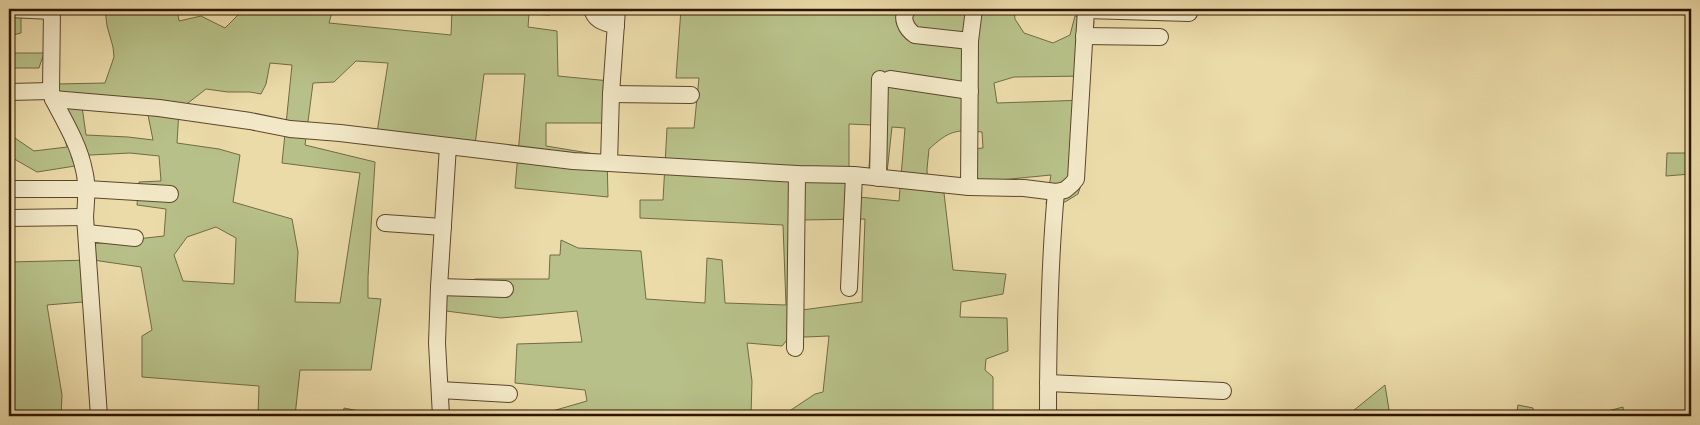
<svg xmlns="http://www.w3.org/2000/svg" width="1700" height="425" font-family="Alegreya,serif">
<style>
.green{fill:#b7c088;stroke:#726a44;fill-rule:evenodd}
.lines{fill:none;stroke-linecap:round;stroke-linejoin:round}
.stream{stroke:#6e7963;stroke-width:4}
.minor-casing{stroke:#5d462b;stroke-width:18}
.minor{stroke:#f2e8c7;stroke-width:16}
</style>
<rect width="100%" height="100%" fill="#ebdba9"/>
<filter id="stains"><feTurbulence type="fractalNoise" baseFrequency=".004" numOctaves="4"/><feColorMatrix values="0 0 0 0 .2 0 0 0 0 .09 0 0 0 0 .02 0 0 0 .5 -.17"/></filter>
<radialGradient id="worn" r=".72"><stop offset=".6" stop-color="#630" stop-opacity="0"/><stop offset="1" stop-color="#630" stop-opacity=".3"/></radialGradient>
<g class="green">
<path d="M9 9 21 15V33L9 36Z"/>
<path d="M105 9H177L179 21 201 16 225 28 244 9 274 11 276 9H333L329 23 451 35 452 9H554L550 15 529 14 528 27 557 31 558 76 610 81 607 123H546V146L607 156 608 197 515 188 525 74H484L475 145 376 139 388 63 356 61 334 82 313 83 305 145 375 162 368 277V298L381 299 371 370H300L295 416H258L259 386 142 377V336L152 330 141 267 93 260 95 301 47 305 62 395 61 416H9V262L92 260 91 244 164 236 166 209 137 205 139 182 161 181 159 156 130 153 71 156 75 166 37 172 9 156V134L34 151 67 147 57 114V84L105 83 114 57 113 47 107 26ZM270 63 292 65 282 163 360 173 340 303 295 302 298 252 292 219 233 202 240 155 219 149 177 143 179 110 206 89 228 92H250L261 94 266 84ZM81 99 148 115 153 140 128 137 86 135ZM216 227 236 238 234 284 183 281 174 255 187 237Z"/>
<path d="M681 9H1014L1015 19 1024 33 1053 43 1070 35 1075 16 1094 21 1089 76 1014 77 994 83 997 103 1086 100 1082 182 1078 194 1065 202 1046 204 1051 175 990 181 961 180 971 149 983 148 982 132C955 129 949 131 929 149L927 169 928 191 944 193 953 270 1006 274 1003 294 961 302 960 317 1007 318 1008 351 986 359 985 370 993 377V415L1006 416H788V412L815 394 823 392 829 336 805 337 791 335 782 346 747 343 752 381 751 415 747 416H521L549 412 587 401 585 390 515 383 517 344 582 342 577 311 501 318 438 310 439 287 476 279H549L550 255H560L561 240 578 248 641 251 646 299 705 303 707 258 722 260 725 303 786 305 783 225 640 218V200H663L667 128H694L699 78H676ZM849 124 872 125 868 181 886 182 892 127 905 128 899 201 849 196ZM865 219 862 302 802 310 801 220Z"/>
<path d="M9 53H44L39 68H9Z"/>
<path d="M1667 153H1691V174L1666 176Z"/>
<path d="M1385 385 1390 416H1348V415Z"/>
<path d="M1518 405 1533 408 1534 416H1516Z"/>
<path d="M1623 407 1624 416H1589Z"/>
<path d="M344 408 384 416H343Z"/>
<path d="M152 412 223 416H152Z"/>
</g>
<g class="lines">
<path class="stream" d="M1679 9 1691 11"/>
<defs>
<g id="minor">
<path d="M9 9 52 11"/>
<path d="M52 9 51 91 53 99C65 122 79 145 84 170 88 185 86 201 85 217L99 416"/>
<path d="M592 9C595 21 604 22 616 26"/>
<path d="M908 9C900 17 906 29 915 35L970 41 969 187"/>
<path d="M1086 10 1189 13"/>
<path d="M1084 36 1160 37"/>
<path d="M970 41 974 9"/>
<path d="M890 79 970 91"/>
<path d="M9 92 51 91"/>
<path d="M611 94 691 95"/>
<path d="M53 99 159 108 250 121 290 129 340 133 573 161 609 163 611 94 617 9"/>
<path d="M609 163 797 174 854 175 969 187 1024 188 1056 192 1065 190 1072 184 1076 179 1086 9"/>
<path d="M878 178 880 79"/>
<path d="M9 189H87L170 194"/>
<path d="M9 218 85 217"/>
<path d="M385 223 443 227"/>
<path d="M87 233 135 238"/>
<path d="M439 287 505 289"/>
<path d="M849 288 854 175"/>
<path d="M795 348 797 174"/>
<path d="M1048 383 1223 391"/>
<path d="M440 390 509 394"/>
<path d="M441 416 437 343 439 287 448 146"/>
<path d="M1048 416C1048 341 1049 267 1056 192"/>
</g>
</defs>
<use href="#minor" class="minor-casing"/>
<use href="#minor" class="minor"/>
</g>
<rect width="1700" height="425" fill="none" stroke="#ebdba9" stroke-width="30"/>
<rect x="10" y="10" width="1680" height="405" fill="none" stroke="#2e1501" stroke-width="2.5"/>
<rect x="15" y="15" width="1670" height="395" fill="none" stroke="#2e1501"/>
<rect width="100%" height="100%" filter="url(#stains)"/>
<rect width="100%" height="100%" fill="url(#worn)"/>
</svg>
